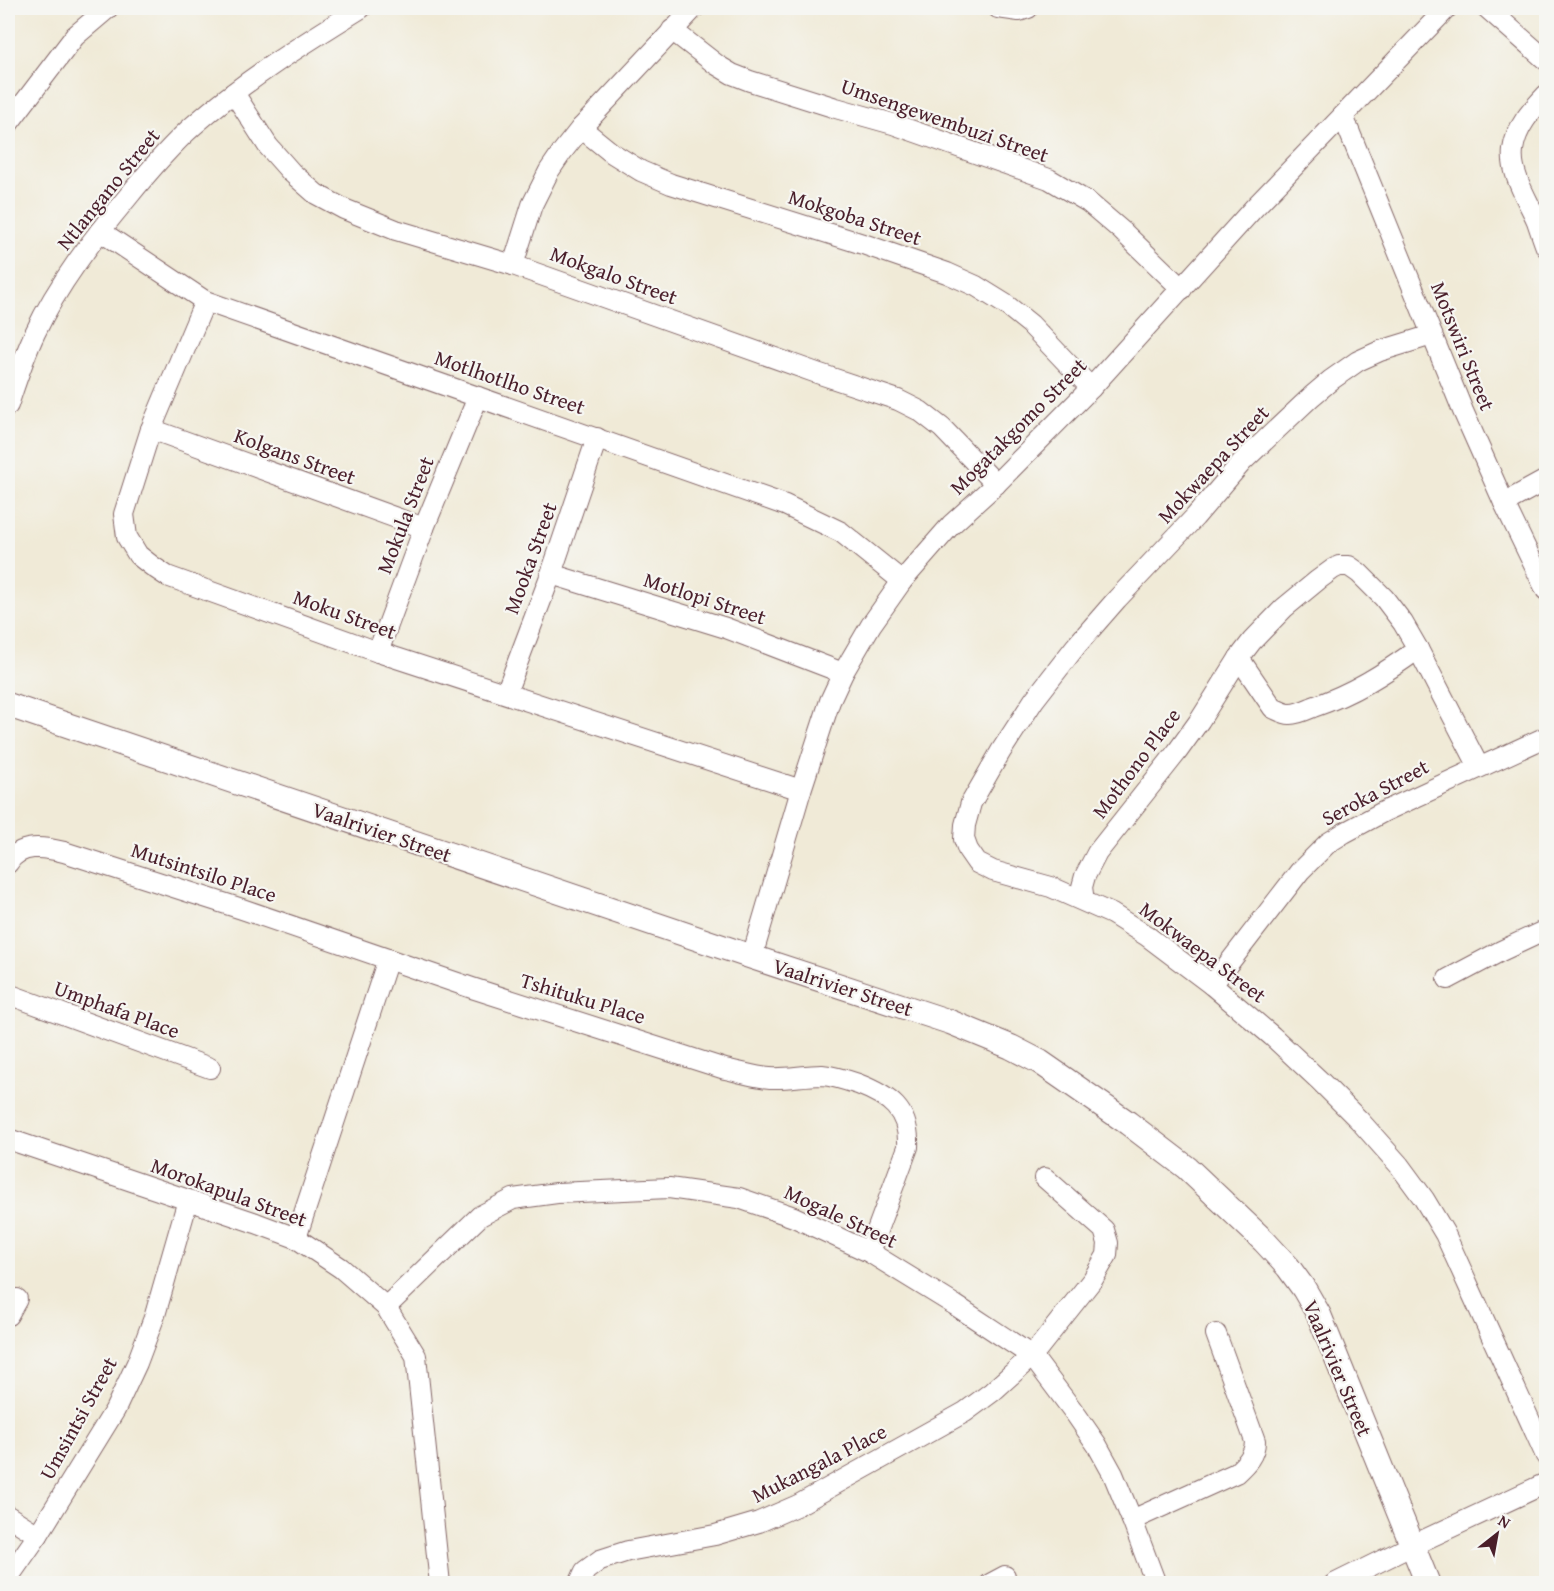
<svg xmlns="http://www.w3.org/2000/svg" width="1554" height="1591" font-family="'Gentium Book Plus',serif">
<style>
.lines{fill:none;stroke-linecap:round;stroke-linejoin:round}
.minor-casing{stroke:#846667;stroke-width:22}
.tertiary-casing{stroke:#846667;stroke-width:26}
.minor{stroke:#fff;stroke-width:20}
.tertiary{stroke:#fff;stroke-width:24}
.labels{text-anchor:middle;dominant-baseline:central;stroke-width:4.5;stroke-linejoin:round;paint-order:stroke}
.street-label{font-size:21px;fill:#4a1f2b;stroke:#f6f6f2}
</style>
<rect width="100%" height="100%" fill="#f6f6f2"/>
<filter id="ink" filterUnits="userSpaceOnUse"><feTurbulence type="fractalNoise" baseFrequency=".0167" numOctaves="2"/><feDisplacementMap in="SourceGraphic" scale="12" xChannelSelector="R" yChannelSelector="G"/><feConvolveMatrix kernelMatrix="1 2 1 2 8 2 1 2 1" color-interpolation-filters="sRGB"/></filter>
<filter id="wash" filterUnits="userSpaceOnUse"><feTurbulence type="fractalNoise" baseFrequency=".008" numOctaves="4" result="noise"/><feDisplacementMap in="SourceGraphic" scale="24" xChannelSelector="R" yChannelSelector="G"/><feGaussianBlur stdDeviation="1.35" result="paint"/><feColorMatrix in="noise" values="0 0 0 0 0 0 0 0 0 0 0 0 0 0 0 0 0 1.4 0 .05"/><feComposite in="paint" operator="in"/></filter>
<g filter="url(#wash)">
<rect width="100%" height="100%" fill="#f0ead7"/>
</g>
<g filter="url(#ink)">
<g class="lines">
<defs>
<g id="minor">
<path d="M998 8 1019 11 1028 8"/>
<path d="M1487 8 1546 60"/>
<path d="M672 30 717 65 732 74 750 81 836 108 893 124 1049 179 1088 202 1122 231 1182 289"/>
<path d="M234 93 268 146 291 172 316 194 344 209 396 230 513 265 817 373 898 400 920 411 942 428 996 484"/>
<path d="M1546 95C1531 111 1516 127 1513 150 1510 174 1528 200 1537 221 1540 230 1543 239 1546 247"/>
<path d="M1343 116 1463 411 1504 503 1546 590"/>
<path d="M8 124 75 36 108 8"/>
<path d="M581 128 612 153 641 171 671 184 866 245 947 273 976 286 1005 304 1030 324 1091 388"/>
<path d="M100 231 205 301 785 505 841 532 902 581"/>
<path d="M513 265 532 205 549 171 562 152 581 128 694 8"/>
<path d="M205 301 151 429 124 514 127 537 138 555 152 566 167 576 378 652 801 790"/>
<path d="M1432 335 1380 351 1358 361 1331 380 1312 396 1242 462 1195 517 1117 599 1076 646 1034 700 1001 751 971 803 965 825 964 839 968 850 977 863 993 871 1051 887 1112 914 1147 936 1212 985 1272 1036 1319 1080 1359 1120 1399 1165 1424 1199 1445 1234 1546 1456"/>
<path d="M8 405C16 381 24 356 35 333 58 284 92 240 127 198 148 172 169 147 194 125 245 80 303 44 361 8"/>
<path d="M151 429 424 528"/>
<path d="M1504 503 1546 480"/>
<path d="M551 574 726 628 843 673"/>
<path d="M378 652 424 528 478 397"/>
<path d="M1239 658 1273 708C1278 710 1284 714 1290 714 1298 714 1306 710 1313 707 1352 694 1385 673 1418 649"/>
<path d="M506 693 551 574 597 438"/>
<path d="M8 863C20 843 44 847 64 852L242 909 472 988 725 1069C740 1072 755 1077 770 1078 787 1079 804 1075 822 1075 834 1076 846 1080 858 1084 889 1096 910 1110 908 1147L869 1252"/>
<path d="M1084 901 1082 887 1085 876 1097 853 1177 752 1200 720 1239 658 1252 641 1284 608 1318 580 1333 569 1339 566H1349L1359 573 1384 598 1403 623 1418 649 1479 767"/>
<path d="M752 957 801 790 830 701 843 673 871 625 902 581 951 525 996 484 1091 388 1254 208 1447 8"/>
<path d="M1448 979 1501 951 1546 930"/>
<path d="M1212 985 1300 871 1328 843 1344 833 1383 812 1546 737"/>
<path d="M8 994 210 1068"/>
<path d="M8 1139 256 1223 296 1238 341 1268 386 1307 416 1356 440 1584"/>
<path d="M296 1238 388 959"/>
<path d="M386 1307 480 1216 513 1199 557 1193 669 1188 739 1198 794 1217 869 1252 955 1305 1032 1356 1077 1416 1097 1445 1113 1474 1132 1520 1156 1584"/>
<path d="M8 1315 17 1299"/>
<path d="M8 1516 38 1535"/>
<path d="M1132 1520 1236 1473C1246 1464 1255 1455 1255 1441L1216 1334"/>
<path d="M8 1578 38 1535 115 1410 137 1363 155 1315 188 1200"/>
<path d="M579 1584 585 1571 600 1560 628 1551 715 1535 759 1522 798 1505 965 1412 992 1392 1032 1356 1093 1279 1107 1255 1108 1243 1104 1230 1045 1178"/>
<path d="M990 1584 1005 1576"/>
<path d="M1334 1584 1411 1546 1546 1483"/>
</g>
<path id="tertiary" d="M8 705 752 957 950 1022 1011 1047 1040 1062 1128 1123 1187 1168 1264 1241 1288 1267 1304 1289 1319 1315 1428 1584"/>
</defs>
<use href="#minor" class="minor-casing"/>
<use href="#tertiary" class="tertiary-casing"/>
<use href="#minor" class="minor"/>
<use href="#tertiary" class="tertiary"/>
</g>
</g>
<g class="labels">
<g class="street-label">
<text transform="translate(945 120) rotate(19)">Umsengewembuzi Street</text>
<text transform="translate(108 189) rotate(-51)">Ntlangano Street</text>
<text transform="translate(855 217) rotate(18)">Mokgoba Street</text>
<text transform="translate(614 275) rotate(20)">Mokgalo Street</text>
<text transform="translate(1463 346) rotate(68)">Motswiri Street</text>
<text transform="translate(510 382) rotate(19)">Motlhotlho Street</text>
<text transform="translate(1018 426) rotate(-45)">Mogatakgomo Street</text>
<text transform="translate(295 456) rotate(20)">Kolgans Street</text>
<text transform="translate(1213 464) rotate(-47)">Mokwaepa Street</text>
<text transform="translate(405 515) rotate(-69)">Mokula Street</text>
<text transform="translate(530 558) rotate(-70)">Mooka Street</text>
<text transform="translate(705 598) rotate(18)">Motlopi Street</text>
<text transform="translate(345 614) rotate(20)">Moku Street</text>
<text transform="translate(1136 763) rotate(-53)">Mothono Place</text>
<text transform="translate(1375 792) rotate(-28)">Seroka Street</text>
<text transform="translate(382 832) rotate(19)">Vaalrivier Street</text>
<text transform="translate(204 872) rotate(18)">Mutsintsilo Place</text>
<text transform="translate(1203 952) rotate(37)">Mokwaepa Street</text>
<text transform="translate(843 987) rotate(18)">Vaalrivier Street</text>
<text transform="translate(583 998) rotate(17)">Tshituku Place</text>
<text transform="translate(117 1009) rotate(20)">Umphafa Place</text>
<text transform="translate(229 1192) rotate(20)">Morokapula Street</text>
<text transform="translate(841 1216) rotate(25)">Mogale Street</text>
<text transform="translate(1338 1368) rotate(67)">Vaalrivier Street</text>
<text transform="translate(78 1418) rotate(-61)">Umsintsi Street</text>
<text transform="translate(819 1463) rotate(-27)">Mukangala Place</text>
</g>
</g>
<rect width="1554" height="1591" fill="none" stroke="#f6f6f2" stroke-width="30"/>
<g transform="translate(1497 1534) rotate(31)" stroke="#f6f6f2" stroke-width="4.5" paint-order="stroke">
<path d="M0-4.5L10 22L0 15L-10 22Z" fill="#4a1f2b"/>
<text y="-9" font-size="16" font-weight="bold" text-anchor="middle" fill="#4a1f2b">N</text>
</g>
</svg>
